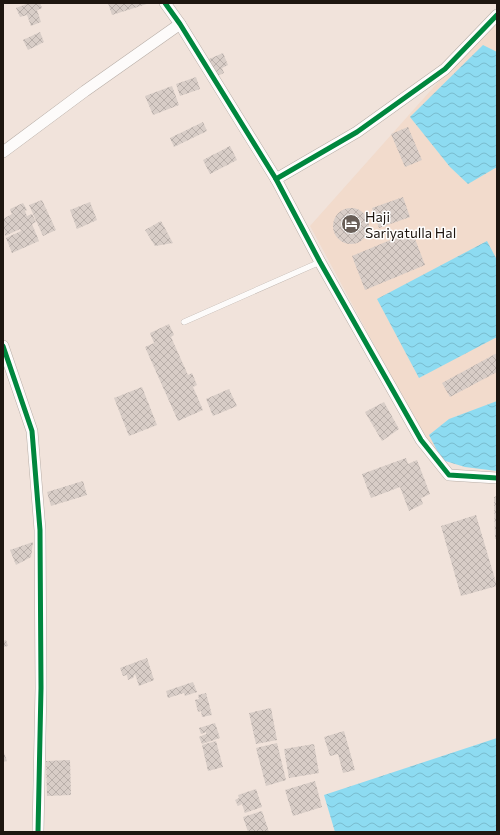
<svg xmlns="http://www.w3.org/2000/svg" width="500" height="835" font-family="Commissioner,sans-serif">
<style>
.built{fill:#f2dbcc}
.water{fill:url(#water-waves)}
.building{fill:url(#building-cross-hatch)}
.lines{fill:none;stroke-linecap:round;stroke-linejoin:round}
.service-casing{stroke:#b8aea7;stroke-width:6}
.minor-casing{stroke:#b8aea7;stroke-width:12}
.service{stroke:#fdfbfa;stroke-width:5.5}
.minor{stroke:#fdfbfa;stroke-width:11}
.cycleway-casing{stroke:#fff;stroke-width:8}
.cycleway{stroke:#00873e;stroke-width:5}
.labels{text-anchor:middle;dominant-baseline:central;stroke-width:3;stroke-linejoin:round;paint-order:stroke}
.poi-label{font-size:14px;fill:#1e1610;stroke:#fff;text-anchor:start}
</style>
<defs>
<pattern id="water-waves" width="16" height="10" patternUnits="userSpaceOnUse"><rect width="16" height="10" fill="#8ddbf1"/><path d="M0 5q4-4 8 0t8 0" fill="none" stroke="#79bbce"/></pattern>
<pattern id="building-cross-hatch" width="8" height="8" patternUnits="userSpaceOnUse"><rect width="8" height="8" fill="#d8cdc7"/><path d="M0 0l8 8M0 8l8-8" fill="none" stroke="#b9afaa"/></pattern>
</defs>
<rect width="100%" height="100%" fill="#f1e3db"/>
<path class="built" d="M497 16V463L434 456 310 226Z"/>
<g class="water">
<path d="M483 45 497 52V167L468 184 450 167 410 117Z"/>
<path d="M487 241 497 260V337L419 378 377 299Z"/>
<path d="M497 401V471L465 467 442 460 429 435 449 419Z"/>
<path d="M497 738V832H335L324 795Z"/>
</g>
<g class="building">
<path d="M29 3H40L42 8 37 10 41 22 31 26 27 15 20 17 16 8Z"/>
<path d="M108 3H150L112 15Z"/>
<path d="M40 32 44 42 28 50 23 40Z"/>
<path d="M223 53 228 65 222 68 224 73 215 77 207 60Z"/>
<path d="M196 77 200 89 180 96 176 84Z"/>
<path d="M172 86 179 105 153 115 145 96Z"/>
<path d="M203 122 207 131 174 147 170 138Z"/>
<path d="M408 127 422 160 405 167 391 134Z"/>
<path d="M230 146 237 160 210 174 203 160Z"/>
<path d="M403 197 410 217 379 228 372 208Z"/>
<path d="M42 200 56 230 43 236 29 205Z"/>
<path d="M90 202 97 220 77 229 70 210Z"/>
<path d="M23 203 27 210 25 211 27 216 32 214 36 222 32 224 39 241 12 253 6 238 21 231 20 229 5 236 3 219 12 214 10 209Z"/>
<circle cx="351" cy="226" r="18"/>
<path d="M161 221 173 243 155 246 145 230Z"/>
<path d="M412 231 425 265 365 290 352 256Z"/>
<path d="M169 324 174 335 171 337 188 375 192 373 197 385 193 387 203 410 178 421 145 347 154 343 150 333Z"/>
<path d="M497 353V372L450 397 442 383Z"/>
<path d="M142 387 157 425 129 436 114 398Z"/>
<path d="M229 389 237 406 213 416 206 399Z"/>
<path d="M384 402 399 429 382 441 365 412Z"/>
<path d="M406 458 408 464 417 460 430 494 421 498 423 504 409 511 400 487 371 498 362 474Z"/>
<path d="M83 481 87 495 51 506 47 492Z"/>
<path d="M497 496V539H495L494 497Z"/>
<path d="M476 515 497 586 461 596 441 526Z"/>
<path d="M33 542 31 557 16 565 10 550Z"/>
<path d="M6 640 8 646 3 647V641Z"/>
<path d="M147 658 154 680 139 686 135 674 133 678 128 680 127 675 123 676 120 668Z"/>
<path d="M193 682 197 692 185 696 184 693 168 698 166 691Z"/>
<path d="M206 693 212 715 202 717 201 711 198 712 195 700 199 699 198 695Z"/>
<path d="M271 708 277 740 256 744 249 713Z"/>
<path d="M215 723 220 738 202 744 199 737 206 734V732L201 734 199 728Z"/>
<path d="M344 731 355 770 343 773 338 754 330 756 324 737Z"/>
<path d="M216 741 223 767 208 771 202 745Z"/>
<path d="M277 743 286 780 266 786 256 748Z"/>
<path d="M314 744 319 773 289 778 284 749Z"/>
<path d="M3 750 7 761 3 762Z"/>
<path d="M70 760 71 795 47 796 46 761Z"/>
<path d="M315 781 322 807 293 816 285 790Z"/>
<path d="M256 789 262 807 245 813 242 804 238 806 235 800 239 798 238 795Z"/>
<path d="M262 811 269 832H248L243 817Z"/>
</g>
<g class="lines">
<defs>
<path id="service" d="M184 322 320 262"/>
<g id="minor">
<path d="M165 3 180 24 276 179 357 132 445 69 497 15"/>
<path d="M3 152 85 91 180 24"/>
<path d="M276 179 320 262 421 440 449 475 497 478"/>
<path d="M3 346 32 431 40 530 41 688 38 832"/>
</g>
</defs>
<use href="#service" class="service-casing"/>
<use href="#minor" class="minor-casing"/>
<use href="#service" class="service"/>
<use href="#minor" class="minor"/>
<defs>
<g id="cycleway">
<path d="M165 3 180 24 276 179 357 132 445 69 497 15"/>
<path d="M276 179 320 262 421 440 449 475 497 478"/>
<path d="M3 346 32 431 40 530 41 688 38 832"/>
</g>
</defs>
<use href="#cycleway" class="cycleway-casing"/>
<use href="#cycleway" class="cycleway"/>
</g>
<defs>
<symbol id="hotel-disc" viewBox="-11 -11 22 22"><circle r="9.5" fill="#685e57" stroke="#fff"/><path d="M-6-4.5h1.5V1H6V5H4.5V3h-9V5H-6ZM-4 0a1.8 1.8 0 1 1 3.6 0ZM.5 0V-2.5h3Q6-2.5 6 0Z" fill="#fff"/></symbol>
</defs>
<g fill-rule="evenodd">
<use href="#hotel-disc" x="340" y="213" width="22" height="22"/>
</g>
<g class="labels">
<g class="poi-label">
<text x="365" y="216">Haji<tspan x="365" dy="16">Sariyatulla Hal</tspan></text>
</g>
</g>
<rect width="500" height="835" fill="none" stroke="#1e1610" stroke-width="8"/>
</svg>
